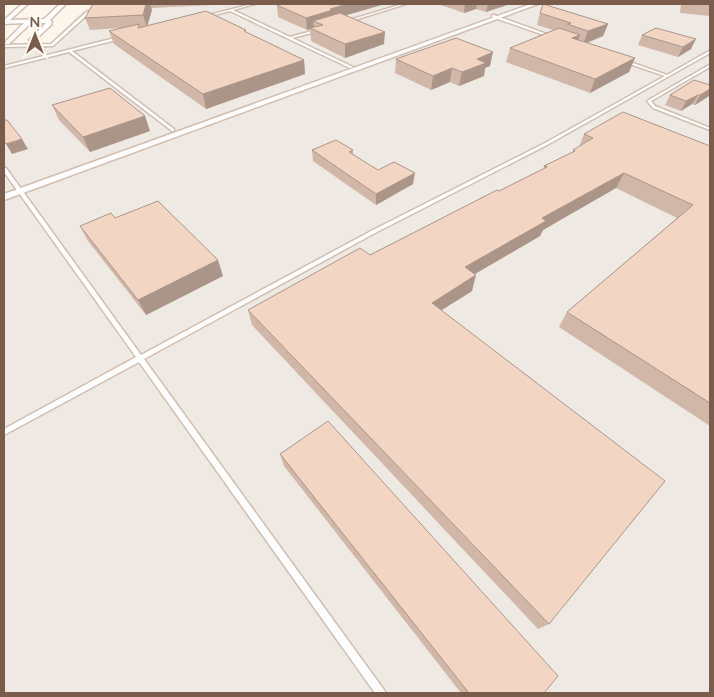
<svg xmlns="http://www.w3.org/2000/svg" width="714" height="697" font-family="Lato,sans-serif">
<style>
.industrial{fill:#efe9e4}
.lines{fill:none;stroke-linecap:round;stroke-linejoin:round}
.lane-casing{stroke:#d1beb0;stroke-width:3}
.street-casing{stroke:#d1beb0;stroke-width:3}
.lane{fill:#fff;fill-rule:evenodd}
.street{fill:#fff;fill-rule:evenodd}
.wall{fill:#d1b7a8}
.shaded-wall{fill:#aa9588}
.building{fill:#f3d5c3;stroke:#aa9588}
</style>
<rect width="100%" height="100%" fill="#fdf6ec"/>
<path class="industrial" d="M106 4H710V693H4V45L50 43 84 10Z"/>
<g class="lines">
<defs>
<g id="lane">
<path d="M252 4H255L233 10 290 37 319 29V31L292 38 353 67 350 68 230 11 206 17 205 16Z"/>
<path d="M403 4H406L348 22 346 21Z"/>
<path d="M93 9 95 10 87 15 53 46 4 47V45L51 44 85 13Z"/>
<path d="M492 15H494L552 36 550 37 492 17Z"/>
<path d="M119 37 120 39 72 51 174 129V131H172L69 52 4 68V66Z"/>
<path d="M709 51H710V53L547 145 375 233 144 359 384 690 386 693H375L139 362 4 435V429L136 357 4 172V168H6L141 355 371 231 545 143 665 76 624 62V60L667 75Z"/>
<path d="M709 65H710V67L651 101 655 106 710 128V130L653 108 647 101Z"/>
</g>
<g id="street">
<path d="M22 4H28L10 20 44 19 60 4H66L50 20 52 22 51 25 34 41 29 40 46 23H31L9 44H5V42L24 23 4 24V20Z"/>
<path d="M531 4H538L4 200V194Z"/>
</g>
</defs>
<use href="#lane" class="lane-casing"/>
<use href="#street" class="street-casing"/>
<use href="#lane" class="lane"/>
<use href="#street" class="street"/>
</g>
<g class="wall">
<path d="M93 4H233L151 8 152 10 147 26 246 32 304 60 305 74 206 109 114 44 109 31 122 28 90 30 85 18Z"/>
<path d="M438 4H510L486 12 476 9 464 13Z"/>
<path d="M681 4H710V16L680 13Z"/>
<path d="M277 5 346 16 384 44 345 58 311 41 310 29 307 30 278 17Z"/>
<path d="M540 13 608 24 603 36 588 43 635 58 629 72 590 93 506 62 510 48 553 30 537 25Z"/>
<path d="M642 35 691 49 678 57 638 45Z"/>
<path d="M396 59 490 66 485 68 484 76 459 86 450 82 431 90 395 73Z"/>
<path d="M694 80 709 96 695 105 692 104 681 111 665 105 670 95Z"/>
<path d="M52 105 150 131 90 152 59 120Z"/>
<path d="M584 134 710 146V426L559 327 567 312 677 218 616 188 543 230 540 236 475 274 472 291 442 310 549 624 538 629 252 325 248 310 370 255 543 169 544 166 573 152V150L579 147Z"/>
<path d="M312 150H353V155L378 170 413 184 376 205 313 161Z"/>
<path d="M115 218 223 276 146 315 88 241 80 226Z"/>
<path d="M280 454 544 693H461L284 466Z"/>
</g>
<g class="shaded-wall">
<path d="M146 4H150L152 10 147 27 143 15Z"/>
<path d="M345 4H385L344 16 323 25 313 21 314 28H310V29L307 30 306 18Z"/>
<path d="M465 4H477L476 9 464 13Z"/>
<path d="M488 4H510L486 12Z"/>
<path d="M608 24 603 36 583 44 588 31Z"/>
<path d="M385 32 384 44 345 58V44Z"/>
<path d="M580 35 576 48 572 38Z"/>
<path d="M696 39 691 49 678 57 683 47Z"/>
<path d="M493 52 490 66 485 68 484 76 459 86 462 72 477 59Z"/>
<path d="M635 58 629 72 590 93 595 79Z"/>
<path d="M304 60 305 74 206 109 203 94Z"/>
<path d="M452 68 450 82 431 90 433 76Z"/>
<path d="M710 89V93L709 96 695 105 700 95Z"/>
<path d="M698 95 692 104 681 111 686 101Z"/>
<path d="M145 116 150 131 90 152 83 137Z"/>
<path d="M22 139 28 149 12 154 6 144Z"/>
<path d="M415 173 413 184 376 205V194Z"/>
<path d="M624 173 616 188 543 230 540 236 461 282 465 267 542 218Z"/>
<path d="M218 260 223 276 146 315 138 300Z"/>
<path d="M476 275 472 291 429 318 432 303Z"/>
</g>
<g class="building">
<path d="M93 4H146L143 15 85 18Z"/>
<path d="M282 4H345H342L344 5 330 9 333 10 306 18 277 5Z"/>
<path d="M543 4 608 24 588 31 567 24 571 23 540 13Z"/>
<path d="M206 11 246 30 244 31 304 60 203 94 109 31 139 24 138 28Z"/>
<path d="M340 13 385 32 345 44 310 28 323 25 313 21Z"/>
<path d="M559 28 580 35 572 38 635 58 595 79 510 48Z"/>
<path d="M656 28 696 39 683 47 642 35Z"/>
<path d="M456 38 493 52 477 59 486 63 462 72 452 68 433 76 396 59Z"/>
<path d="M694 80 710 85V89L700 95H698L686 101 670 95Z"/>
<path d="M110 88 145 116 83 137 52 105Z"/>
<path d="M623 112 710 146V403L567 312 693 205 624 173 542 218 546 221 465 267 476 275 432 303 665 481 549 624 248 310 360 248 370 255 497 190 499 191 547 167 544 166 575 151 573 150 593 138 584 134Z"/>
<path d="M4 120H7L22 139 6 144 4 141Z"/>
<path d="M336 140 353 150 349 152 378 170 394 162 415 173 376 194 312 150Z"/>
<path d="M158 201 218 260 138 300 80 226 111 213 115 218Z"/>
<path d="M328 421 558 676 544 693H469L280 454Z"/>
</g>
<rect width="714" height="697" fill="none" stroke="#7a5c4d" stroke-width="10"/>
<g transform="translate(35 35)" stroke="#fffaf3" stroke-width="4" paint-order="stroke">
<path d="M0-4L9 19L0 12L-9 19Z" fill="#7a5c4d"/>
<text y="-8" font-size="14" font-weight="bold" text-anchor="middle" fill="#7a5c4d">N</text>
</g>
</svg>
